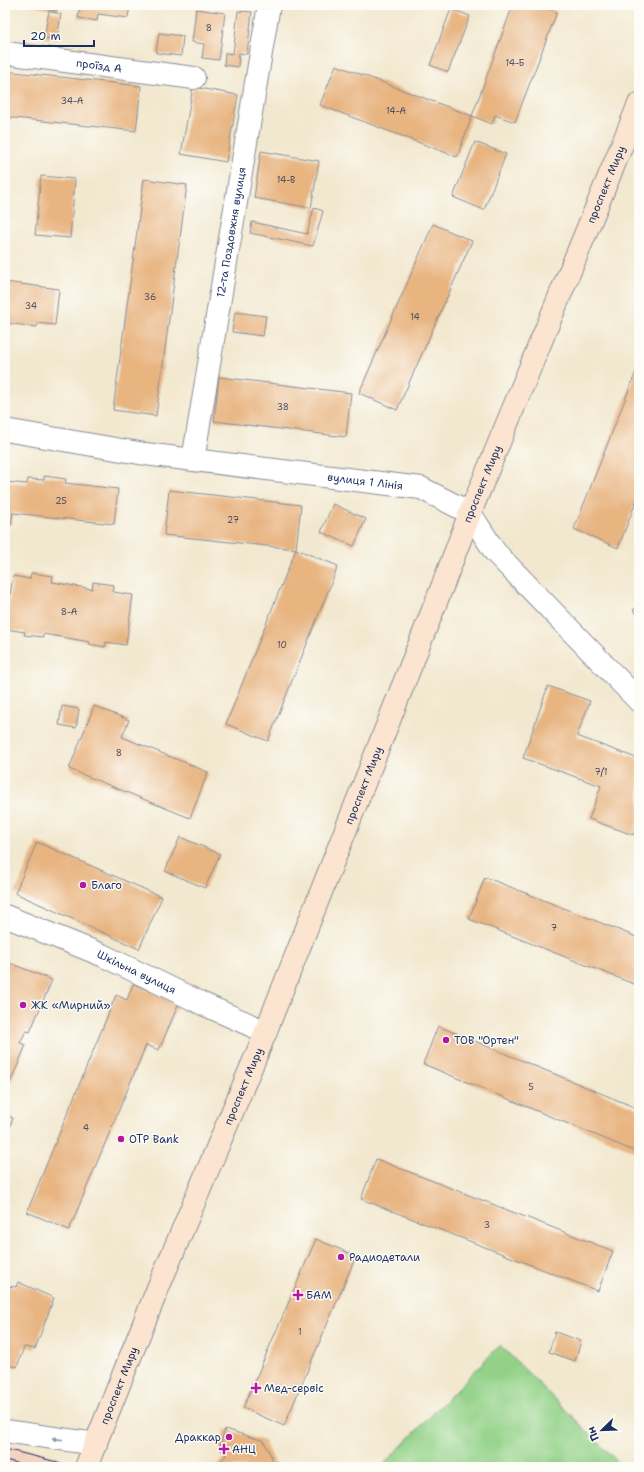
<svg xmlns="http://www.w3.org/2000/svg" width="644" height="1472" font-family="'Shantell Sans',sans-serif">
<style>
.built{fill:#f4d3c1}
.green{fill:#92d187;stroke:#568072}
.building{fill:#e8b480}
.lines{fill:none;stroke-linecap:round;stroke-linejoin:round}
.minor-casing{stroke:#868c96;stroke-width:24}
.secondary-casing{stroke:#868c96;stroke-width:24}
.minor{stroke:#fff;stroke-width:22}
.secondary{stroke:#fce5d0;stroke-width:22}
.tram{stroke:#1b2f5e;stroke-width:1}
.oneway{fill:#8d97ae}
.poi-dot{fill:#b5179e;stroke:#fdfcf7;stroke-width:1.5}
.labels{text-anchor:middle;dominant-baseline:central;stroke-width:3;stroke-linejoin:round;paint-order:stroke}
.number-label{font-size:9px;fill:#4e5066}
.street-label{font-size:11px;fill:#1b2f5e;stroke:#fdfcf7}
.poi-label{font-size:11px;fill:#1b2f5e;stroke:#fdfcf7;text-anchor:start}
</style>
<rect width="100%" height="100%" fill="#fdfcf7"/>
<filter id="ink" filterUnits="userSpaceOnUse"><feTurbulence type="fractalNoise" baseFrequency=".025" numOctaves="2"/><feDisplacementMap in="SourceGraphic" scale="8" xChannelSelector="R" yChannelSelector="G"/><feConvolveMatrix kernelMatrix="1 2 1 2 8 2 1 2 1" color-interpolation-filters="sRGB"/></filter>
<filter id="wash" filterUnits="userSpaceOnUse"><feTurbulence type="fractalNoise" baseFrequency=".012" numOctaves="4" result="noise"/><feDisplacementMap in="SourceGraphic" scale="16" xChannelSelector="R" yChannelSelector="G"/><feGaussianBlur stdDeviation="0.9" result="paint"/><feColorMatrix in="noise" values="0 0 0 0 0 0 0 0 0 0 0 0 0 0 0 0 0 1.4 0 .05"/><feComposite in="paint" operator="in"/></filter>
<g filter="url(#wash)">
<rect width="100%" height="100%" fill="#f2e8cf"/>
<path class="built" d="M5 1444 46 1453 59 1460V1467H5Z"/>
<path class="green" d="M500 1345 623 1467H381Z"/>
<g id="blocks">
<g class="building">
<path d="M27 5H58L57 11Z"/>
<path d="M80 5H130L128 18 98 14 97 21 78 18Z"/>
<path d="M513 5H540L557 12 515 122 495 115 492 124 472 116Z"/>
<path d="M196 9 225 13 219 60 202 58 204 44 192 42Z"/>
<path d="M451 9 470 16 448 72 430 65Z"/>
<path d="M49 11 61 14 57 40 44 38Z"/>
<path d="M238 11 252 12 247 54 239 53 238 67 224 65 225 53 233 54Z"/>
<path d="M159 33 183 36 181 56 156 53Z"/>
<path d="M336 65 472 116 457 157 320 105Z"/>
<path d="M5 71 141 86 136 131 5 117Z"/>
<path d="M193 87 238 95 226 162 181 154Z"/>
<path d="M475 142 506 154 484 210 453 197Z"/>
<path d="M261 151 319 161 311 208 254 198Z"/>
<path d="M41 176 75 179 70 238 35 235Z"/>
<path d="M144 179 187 185 156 416 113 410Z"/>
<path d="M314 208 323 211 313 246 250 233 252 222 307 234Z"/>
<path d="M433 224 472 241 397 410 359 393Z"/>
<path d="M5 282 59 289 55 325 38 323 37 327 5 323Z"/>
<path d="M235 312 266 316 263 336 232 332Z"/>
<path d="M639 364V494L618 548 574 529Z"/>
<path d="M219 377 351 393 346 437 214 421Z"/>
<path d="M44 476 66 479 65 483 118 489 114 524 13 513 11 525H5V482L27 484 28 479 44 480Z"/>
<path d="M169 490 301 505 296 549 164 535Z"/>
<path d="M333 504 366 519 354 546 321 532Z"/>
<path d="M296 549 338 566 268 741 226 724Z"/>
<path d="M31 573 53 576 52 582 92 589 93 582 114 585 113 592 133 595 126 645 106 642 105 647 89 644 90 642 43 634V637L24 635 25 632 5 629 13 576 30 579Z"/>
<path d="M639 605V616L633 610Z"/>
<path d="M548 686 590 701 577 736 639 759V819L633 835 589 819 601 786 523 758Z"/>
<path d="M62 706 79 709 76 728 59 725Z"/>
<path d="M94 706 129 720 122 737 208 772 190 818 69 769Z"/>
<path d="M180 837 220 854 205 888 165 871Z"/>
<path d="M37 842 162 897 139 949 15 893Z"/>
<path d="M485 877 639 938V986L469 919Z"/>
<path d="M5 961 52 980 30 1032 26 1031 20 1043 26 1045 5 1095Z"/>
<path d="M133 984 179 1003 159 1050 146 1045 69 1230 27 1212 116 995 127 1000Z"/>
<path d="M438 1026 639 1109V1153L423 1064Z"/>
<path d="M5 1114 13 1118 5 1140Z"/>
<path d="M376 1159 613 1251 598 1291 361 1199Z"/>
<path d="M316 1239 356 1256 284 1426 243 1408Z"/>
<path d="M18 1282 54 1298 35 1349 24 1347 17 1367 5 1365V1286L16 1287Z"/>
<path d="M555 1332 581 1341 575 1361 549 1352Z"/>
<path d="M225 1429 264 1441 276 1467H216L226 1455 219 1448Z"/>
</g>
</g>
</g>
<g filter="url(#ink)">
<use href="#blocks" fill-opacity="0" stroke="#868c96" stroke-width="1"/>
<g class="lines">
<defs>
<g id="minor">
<path id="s1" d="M5 53 194 78"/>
<path id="s2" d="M5 430 145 454 421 488 470 513 495 552 639 701"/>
<path id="s3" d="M193 460 269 5"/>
<path id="s4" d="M5 916 102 955 203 1004 266 1032"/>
<path d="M5 1431 96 1444"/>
</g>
<g id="secondary">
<path id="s5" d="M86 1467 158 1288 258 1051 444 582 470 513 639 104"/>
</g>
</defs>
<use href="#minor" class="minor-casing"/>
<use href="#secondary" class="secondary-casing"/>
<use href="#minor" class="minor"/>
<use href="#secondary" class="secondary"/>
<g class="tram">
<path d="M5 1449 53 1461 68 1467"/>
<path d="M5 1460 32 1467"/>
</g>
</g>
<defs><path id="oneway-solid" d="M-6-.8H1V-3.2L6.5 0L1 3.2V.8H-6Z"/></defs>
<use class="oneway" href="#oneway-solid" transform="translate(57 1439) rotate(-173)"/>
</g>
<g class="poi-dot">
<circle cx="83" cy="885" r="4"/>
<circle cx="23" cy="1005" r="4"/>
<circle cx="446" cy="1040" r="4"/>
<circle cx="121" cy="1139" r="4"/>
<circle cx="341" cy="1257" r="4"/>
<path d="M296 1289h4v4h4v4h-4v4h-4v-4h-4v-4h4z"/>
<path d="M254 1382h4v4h4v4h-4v4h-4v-4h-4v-4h4z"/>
<circle cx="229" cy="1437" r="4"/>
<path d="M222 1443h4v4h4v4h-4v4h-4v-4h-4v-4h4z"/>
</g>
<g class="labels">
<g class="number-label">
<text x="209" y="28">8</text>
<text x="515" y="63">14-Б</text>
<text x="72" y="101">34-А</text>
<text x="396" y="111">14-А</text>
<text x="286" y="180">14-В</text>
<text x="150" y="297">36</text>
<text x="31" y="306">34</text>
<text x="415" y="317">14</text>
<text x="283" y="407">38</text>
<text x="61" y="501">25</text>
<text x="233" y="520">27</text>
<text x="69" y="612">8-А</text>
<text x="282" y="645">10</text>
<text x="119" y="753">8</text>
<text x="601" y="772">7/1</text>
<text x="554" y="928">7</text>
<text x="531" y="1087">5</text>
<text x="86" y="1128">4</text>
<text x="487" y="1225">3</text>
<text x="300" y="1332">1</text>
</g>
<g class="street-label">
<text stroke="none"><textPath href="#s1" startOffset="95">проїзд А</textPath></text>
<text stroke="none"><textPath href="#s5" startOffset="1384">проспект Миру</textPath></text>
<text stroke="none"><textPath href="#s3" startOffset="231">12-та Поздовжня вулиця</textPath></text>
<text stroke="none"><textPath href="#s2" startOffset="364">вулиця 1 Лінія</textPath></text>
<text stroke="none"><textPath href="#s5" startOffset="1060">проспект Миру</textPath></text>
<text stroke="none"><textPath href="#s5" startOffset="736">проспект Миру</textPath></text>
<text stroke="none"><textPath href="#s4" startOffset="143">Шкільна вулиця</textPath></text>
<text stroke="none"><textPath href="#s5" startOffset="412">проспект Миру</textPath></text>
<text stroke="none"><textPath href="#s5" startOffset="88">проспект Миру</textPath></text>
</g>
<g class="poi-label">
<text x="91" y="885">Благо</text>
<text x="31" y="1005">ЖК «Мирний»</text>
<text x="454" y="1040">ТОВ "Ортен"</text>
<text x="129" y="1139">OTP Bank</text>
<text x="349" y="1257">Радиодетали</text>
<text x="306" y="1295">БАМ</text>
<text x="264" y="1388">Мед-сервіс</text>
<text x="221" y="1437" text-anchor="end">Драккар</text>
<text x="232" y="1449">АНЦ</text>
</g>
</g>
<rect width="644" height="1472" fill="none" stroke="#fdfcf7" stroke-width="20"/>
<g transform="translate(602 1430) rotate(247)" stroke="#fdfcf7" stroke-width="3" paint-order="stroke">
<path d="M0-3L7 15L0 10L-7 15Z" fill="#1b2f5e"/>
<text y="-6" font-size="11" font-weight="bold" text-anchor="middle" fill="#1b2f5e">Пн</text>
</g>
<path d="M24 40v6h70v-6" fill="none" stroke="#1b2f5e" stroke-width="2"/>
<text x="30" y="40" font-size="12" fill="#1b2f5e" stroke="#fdfcf7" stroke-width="3" paint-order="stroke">20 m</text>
</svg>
